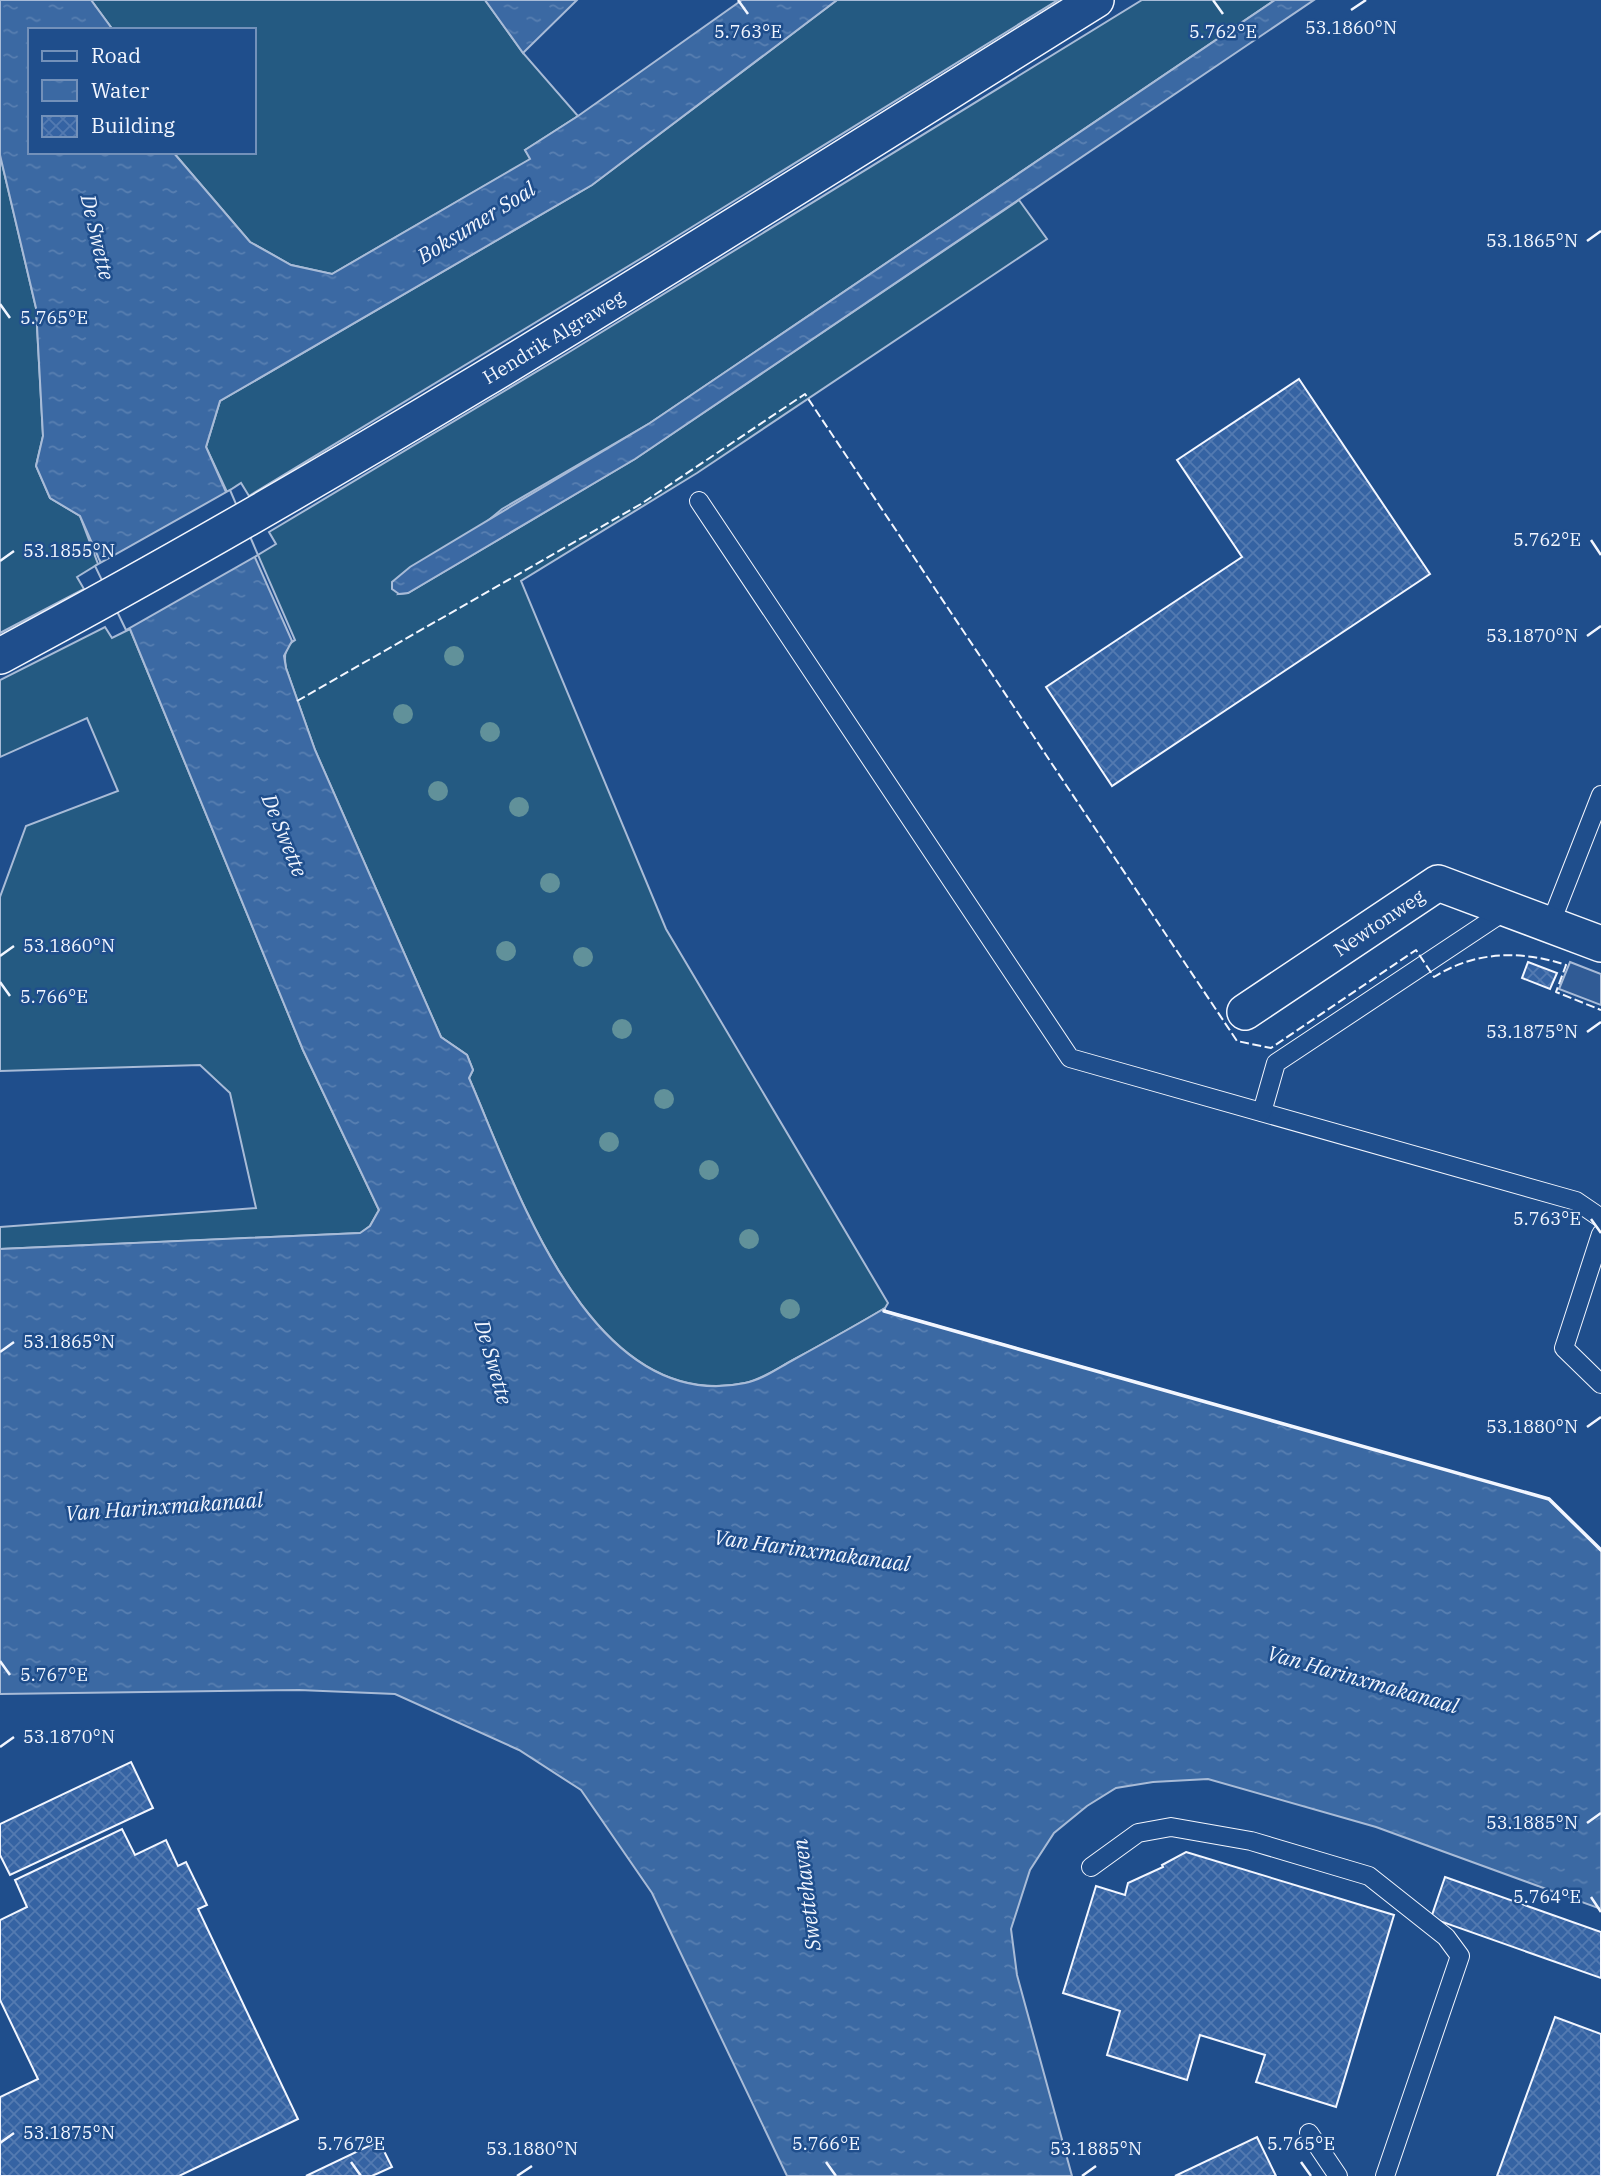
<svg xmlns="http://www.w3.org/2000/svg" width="1601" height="2176" font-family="'IBM Plex Serif',serif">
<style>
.grass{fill:#245a82;stroke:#a8bbd7;stroke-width:2}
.parking{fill:#305b95;stroke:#a8bbd7;stroke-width:2}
.water{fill:url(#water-ripples);stroke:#a8bbd7;stroke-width:2}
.pier{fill:#1f4e8c;stroke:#a8bbd7;stroke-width:2}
.building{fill:url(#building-cross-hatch);stroke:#f2f6ff;stroke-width:2}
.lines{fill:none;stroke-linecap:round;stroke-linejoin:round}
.lane-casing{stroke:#f2f6ff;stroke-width:20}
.street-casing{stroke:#f2f6ff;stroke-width:38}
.lane{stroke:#1f4e8c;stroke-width:18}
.street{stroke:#1f4e8c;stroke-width:35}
.fence{stroke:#f2f6ff;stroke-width:2;stroke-dasharray:9 3.5;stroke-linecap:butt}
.wall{stroke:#f2f6ff;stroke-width:3.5}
.tree{fill:#61919a}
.ticks{fill:none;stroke:#f2f6ff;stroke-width:2.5}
.labels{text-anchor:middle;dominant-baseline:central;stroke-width:5;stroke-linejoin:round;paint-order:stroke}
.street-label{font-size:19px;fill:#f2f6ff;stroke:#1f4e8c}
.water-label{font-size:21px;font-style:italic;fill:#f2f6ff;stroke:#1f4e8c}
.ticks-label{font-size:18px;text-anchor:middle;fill:#f2f6ff;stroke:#1f4e8c;stroke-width:5;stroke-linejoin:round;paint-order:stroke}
</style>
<defs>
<pattern id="water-ripples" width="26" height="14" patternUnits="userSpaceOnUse" patternTransform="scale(1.75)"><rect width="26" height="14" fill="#3b69a3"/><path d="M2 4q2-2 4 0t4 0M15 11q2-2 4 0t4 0" fill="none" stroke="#587fb1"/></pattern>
<pattern id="building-cross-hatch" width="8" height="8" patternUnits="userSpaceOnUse" patternTransform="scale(1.75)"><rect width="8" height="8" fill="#3563a3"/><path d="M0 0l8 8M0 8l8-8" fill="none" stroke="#537ab1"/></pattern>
</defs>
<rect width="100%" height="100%" fill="#1f4e8c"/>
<g class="grass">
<path d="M91 0H485L523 53 578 116 525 150 531 159 332 274 291 265 250 242 173 152H254V30H113Z"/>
<path d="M837 0H1058L650 253 249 496 241 483 227 492 206 447 220 401 592 185Z"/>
<path d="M1142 0H1275L650 423 502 509 399 594 408 593 425 583 635 459 1019 200 1047 239 697 473 521 581 666 929 888 1303 885 1308C855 1326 824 1343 793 1360 778 1368 761 1380 745 1383 590 1415 516 1186 469 1078L473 1070 467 1055 441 1037 315 750 286 668C284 657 284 646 295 640L258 555 276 544 269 532 566 354Z"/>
<path d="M0 155 36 308 43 436 36 466 50 498 80 516 98 564 77 577 84 589 0 633Z"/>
<path d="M105 627 112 638 130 629 303 1050 379 1210 370 1226 361 1233 0 1249V1227L256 1208 230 1093 200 1065 0 1071V897L26 826 118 791 87 718 0 757V680Z"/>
</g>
<path class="parking" d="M1570 962 1601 974V1005L1559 989Z"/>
<g class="water">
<path d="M0 0H91L113 30H30V152H173L250 242 291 265 332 274 530 159 525 150 578 116 742 0H837L592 185 220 401 206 447 292 641 284 656 286 668 315 750 441 1037 467 1055 473 1070 469 1078C516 1186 590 1416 745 1383 762 1380 778 1368 793 1360 824 1343 855 1326 885 1308V1311L1549 1499 1601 1550V1909L1376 1827 1208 1779 1153 1782 1116 1788 1087 1806 1054 1833 1030 1870 1011 1929 1017 1975 1072 2176H787L652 1893 581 1790 519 1750 395 1694 299 1690 0 1694V1249L360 1233 370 1226 379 1210 303 1050 130 629 80 516 50 498 36 466 43 436 36 308 0 155Z"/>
<path d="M485 0H577L523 53Z"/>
<path d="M1275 0H1314L635 459 408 593 399 594 392 589V582L410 567 650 423Z"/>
</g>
<path class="pier" d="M230 490 258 555 126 630 95 566Z"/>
<g class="building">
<path d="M1299 379 1430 574 1112 786 1046 687 1242 557 1177 460Z"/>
<path d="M1528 962 1557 973 1550 989 1522 978Z"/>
<path d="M131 1762 153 1808 10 1875 0 1855V1824Z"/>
<path d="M122 1829 135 1855 166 1840 178 1866 186 1862 207 1905 198 1909 298 2119 179 2176H0V2097L38 2079 0 2000V1920L27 1907 15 1880Z"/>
<path d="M1186 1852 1394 1915 1336 2107 1256 2082 1265 2055 1200 2035 1187 2080 1107 2055 1120 2011 1063 1993 1096 1886 1125 1895 1128 1883 1163 1867 1162 1865Z"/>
<path d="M1445 1877 1601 1932V1978L1431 1918Z"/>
<path d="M1555 2017 1601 2034V2176H1497Z"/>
<path d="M1257 2137 1276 2176H1175Z"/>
<path d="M379 2141 392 2167 372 2176H306Z"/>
</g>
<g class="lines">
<defs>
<g id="lane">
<path d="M699 501 1070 1058 1576 1201 1601 1218"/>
<path d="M1550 925 1601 795"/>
<path d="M1262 1112 1276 1063 1508 909"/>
<path d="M1601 1234 1564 1348 1601 1384"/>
<path d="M1091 1867 1138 1833 1171 1827 1251 1841 1369 1876 1446 1937 1460 1956 1385 2176"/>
<path d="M1309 2133 1338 2176"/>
</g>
<g id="street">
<path id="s1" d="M0 656C376 455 735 225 1096 0"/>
<path id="s2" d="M1245 1012 1438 883 1601 944"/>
</g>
</defs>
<use href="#lane" class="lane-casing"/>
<use href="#street" class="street-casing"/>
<use href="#lane" class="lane"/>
<use href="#street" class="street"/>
<path class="fence" d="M297 701 641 504 805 394 1237 1041 1271 1048 1416 950 1434 977C1475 951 1521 950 1566 965L1556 992 1601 1010"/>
<path class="wall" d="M884 1311 1549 1499 1601 1550"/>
</g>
<g class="tree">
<circle cx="454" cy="656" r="10"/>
<circle cx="403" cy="714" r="10"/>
<circle cx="490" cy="732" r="10"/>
<circle cx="438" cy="791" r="10"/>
<circle cx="519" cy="807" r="10"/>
<circle cx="550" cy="883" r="10"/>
<circle cx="506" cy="951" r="10"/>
<circle cx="583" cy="957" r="10"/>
<circle cx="622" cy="1029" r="10"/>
<circle cx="664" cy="1099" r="10"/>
<circle cx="609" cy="1142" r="10"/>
<circle cx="709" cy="1170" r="10"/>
<circle cx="749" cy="1239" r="10"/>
<circle cx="790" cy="1309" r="10"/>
</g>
<path class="ticks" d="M738 0 748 14M1213 0 1223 14M1351 10 1366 0M1587 241 1601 231M0 304 10 318M1591 540 1601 555M0 561 14 551M1587 636 1601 626M0 956 14 946M0 982 10 996M1587 1032 1601 1022M1591 1219 1601 1233M0 1352 14 1342M1587 1427 1601 1417M0 1661 10 1675M0 1747 14 1737M1587 1823 1601 1813M1591 1897 1601 1912M0 2143 14 2133M351 2162 361 2176M826 2162 836 2176M1301 2162 1311 2176M517 2176 532 2166M1082 2176 1096 2166"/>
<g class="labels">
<g class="street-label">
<text stroke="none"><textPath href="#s1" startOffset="639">Hendrik Algraweg</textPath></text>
<text stroke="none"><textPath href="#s2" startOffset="161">Newtonweg</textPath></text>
</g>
<g class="water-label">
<text transform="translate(476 222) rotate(-32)">Boksumer Soal</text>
<text transform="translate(98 237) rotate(77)">De Swette</text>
<text transform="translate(285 835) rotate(68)">De Swette</text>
<text transform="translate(494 1362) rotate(74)">De Swette</text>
<text transform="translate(164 1506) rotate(-4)">Van Harinxmakanaal</text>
<text transform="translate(812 1550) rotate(8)">Van Harinxmakanaal</text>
<text transform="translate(1363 1679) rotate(16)">Van Harinxmakanaal</text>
<text transform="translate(806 1895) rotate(-97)">Swettehaven</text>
</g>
</g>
<g class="ticks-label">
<text x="1351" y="34">53.1860°N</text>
<text x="748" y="38">5.763°E</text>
<text x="1223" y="38">5.762°E</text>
<text x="1532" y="247">53.1865°N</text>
<text x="54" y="324">5.765°E</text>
<text x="1547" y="546">5.762°E</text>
<text x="69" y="557">53.1855°N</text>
<text x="1532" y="642">53.1870°N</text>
<text x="69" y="952">53.1860°N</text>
<text x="54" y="1003">5.766°E</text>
<text x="1532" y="1038">53.1875°N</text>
<text x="1547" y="1225">5.763°E</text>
<text x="69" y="1348">53.1865°N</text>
<text x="1532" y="1433">53.1880°N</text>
<text x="54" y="1681">5.767°E</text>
<text x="69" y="1743">53.1870°N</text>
<text x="1532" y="1829">53.1885°N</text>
<text x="1547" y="1903">5.764°E</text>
<text x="69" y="2139">53.1875°N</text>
<text x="351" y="2150">5.767°E</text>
<text x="826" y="2150">5.766°E</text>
<text x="1301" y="2150">5.765°E</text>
<text x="532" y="2155">53.1880°N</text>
<text x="1096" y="2155">53.1885°N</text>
</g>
<rect x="28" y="28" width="228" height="126" fill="#1f4e8c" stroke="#7391ba" stroke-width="2"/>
<rect x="42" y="51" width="35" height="10" fill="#1f4e8c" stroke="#7391ba" stroke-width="2"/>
<text x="91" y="63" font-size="21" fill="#f2f6ff">Road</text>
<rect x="42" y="80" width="35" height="21" fill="url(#water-ripples)" stroke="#7391ba" stroke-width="2"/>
<text x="91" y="98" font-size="21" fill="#f2f6ff">Water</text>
<rect x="42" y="116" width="35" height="21" fill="url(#building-cross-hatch)" stroke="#7391ba" stroke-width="2"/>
<text x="91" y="133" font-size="21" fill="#f2f6ff">Building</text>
</svg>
